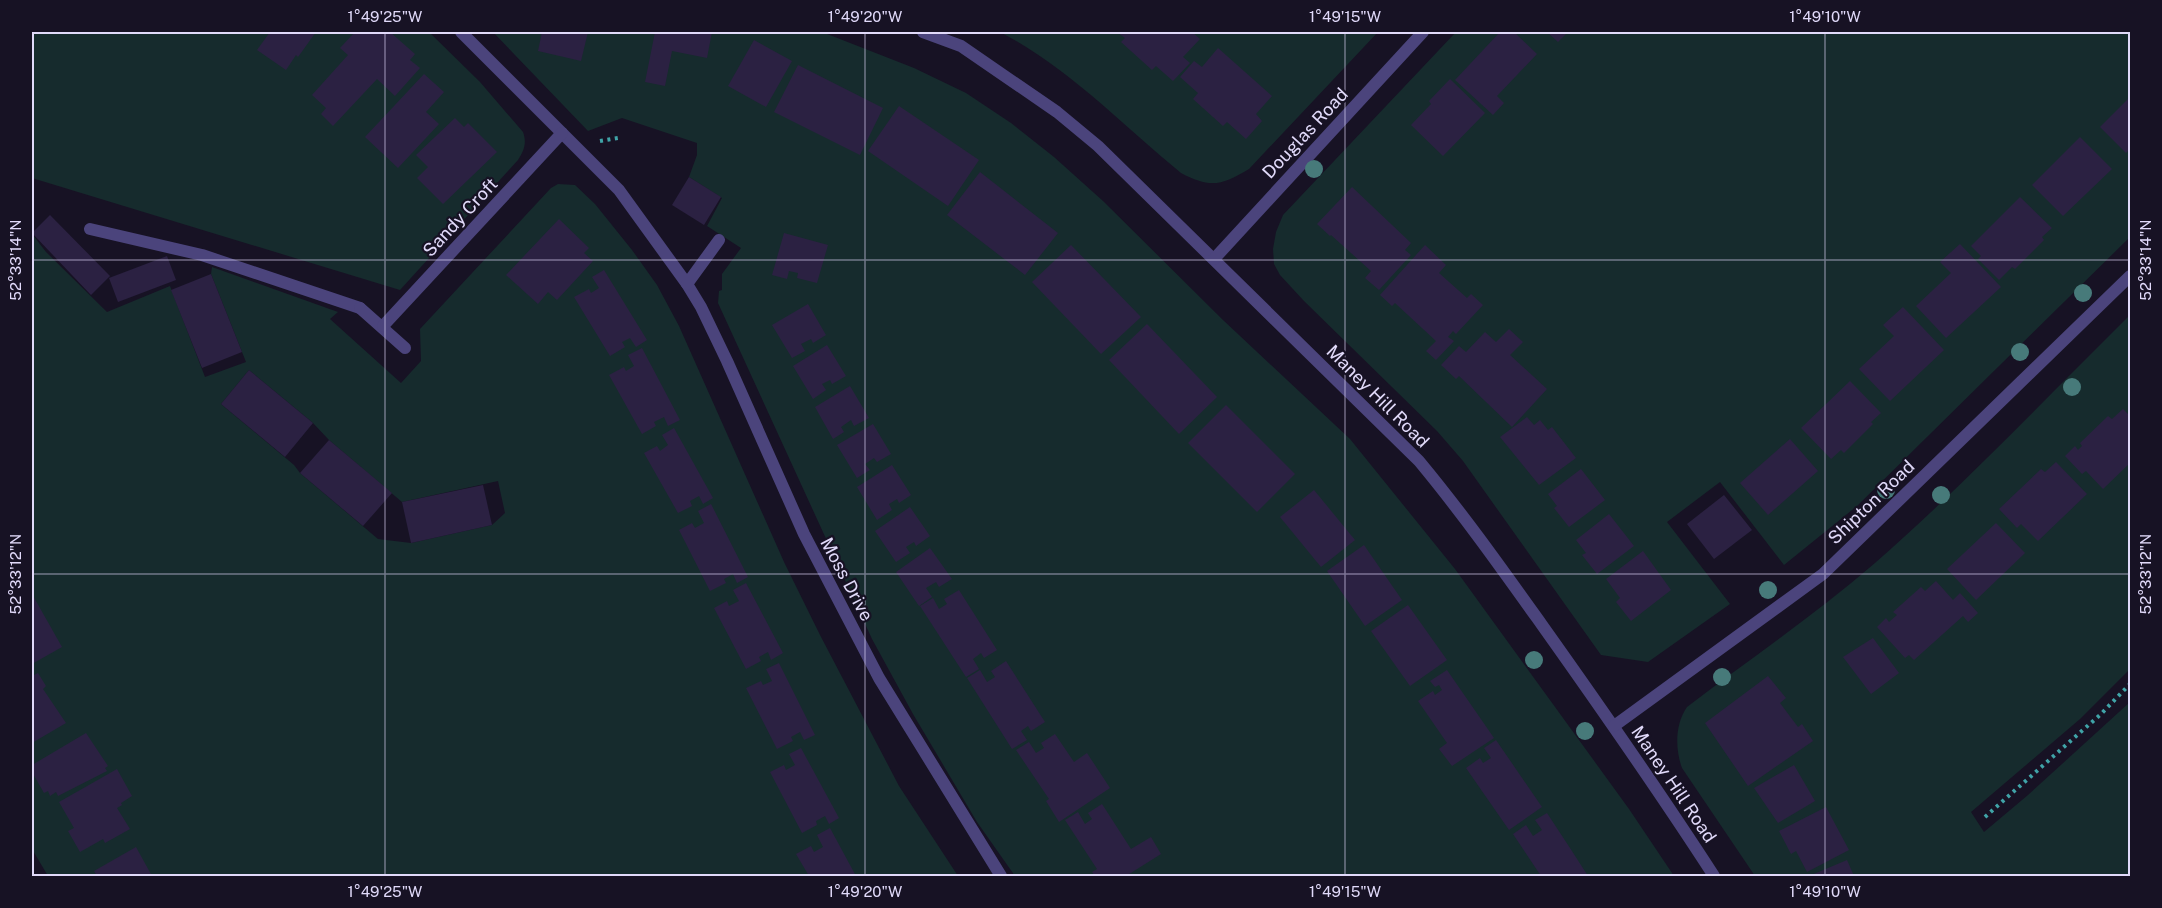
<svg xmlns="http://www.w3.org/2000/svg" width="2162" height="908" font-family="'Public Sans',sans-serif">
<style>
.green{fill:#162b2d;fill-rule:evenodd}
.building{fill:#2b2142}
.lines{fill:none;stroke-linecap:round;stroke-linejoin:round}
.path{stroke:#40a4a8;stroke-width:4;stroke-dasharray:3 4.5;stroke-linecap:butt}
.lane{stroke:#4b447c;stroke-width:12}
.street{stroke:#4b447c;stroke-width:12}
.tree{fill:#477a7a}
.ticks{fill:none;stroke:#e1dafa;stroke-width:1.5;stroke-opacity:0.45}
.labels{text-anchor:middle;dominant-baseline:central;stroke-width:4.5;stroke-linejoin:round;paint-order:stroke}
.street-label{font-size:18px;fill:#e1dafa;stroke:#171224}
.neatline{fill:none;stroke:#e1dafa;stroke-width:2}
.ticks-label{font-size:15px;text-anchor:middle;fill:#e1dafa}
</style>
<rect width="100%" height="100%" fill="#171224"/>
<g class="green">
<path d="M32 32H429L480 82 523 132C527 143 524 151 518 160L400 290 32 178Z"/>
<path d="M493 32H822L914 68 966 93 1011 123 1054 157 1103 201 1223 320 1350 439 1455 569 1629 809 1674 876H1015L977 822 913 714 872 639 718 303 719 291 722 290V274L741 248 707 226 722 198 689 177 697 155V143L622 118 588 131Z"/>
<path d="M1000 32H1378L1249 169C1221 186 1210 188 1181 173 1121 124 1069 68 1000 32Z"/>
<path d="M1456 32H2130V237L1857 506 1784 565 1720 482 1667 522 1730 604 1648 662 1601 655 1463 461 1437 431 1304 301 1280 275 1274 264 1273 249 1276 232 1283 215Z"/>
<path d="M558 184 575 185 595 204 632 250 657 285 679 326 784 562 820 635 899 786 958 876H48L32 849V234L46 252 107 312 170 286 205 377 246 362 211 274 212 267 338 312 330 319 401 383 421 361 420 329 551 188ZM249 370 313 423 329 440 402 502 498 481 505 513 492 525 411 543 378 539 300 473 294 465 221 404Z"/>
<path d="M2130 315V669L2080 719 1971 812 1984 832 2028 795 2130 702V876H1755L1682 768C1675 749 1675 724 1687 707 1750 659 1816 614 1875 563 1964 485 2046 398 2130 315Z"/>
</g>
<g class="building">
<path d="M270 32H316L298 57 296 55 286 70 257 50Z"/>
<path d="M355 32H390L415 54 410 60 420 68 395 96 377 79 333 126 321 114 326 108 312 95 348 55 340 48Z"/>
<path d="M542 32H588L581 61 538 51Z"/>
<path d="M655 32H712L707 58 672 51 665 86 645 82Z"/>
<path d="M1117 32H1192L1200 39 1183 57 1190 63 1173 81 1156 66 1152 70 1121 42 1125 38Z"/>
<path d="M1500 32H1514L1537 54 1497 96 1504 103 1493 115 1455 80Z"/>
<path d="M1547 32H1568L1558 42Z"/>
<path d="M754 40 792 61 766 107 728 86Z"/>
<path d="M1218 48 1272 96 1256 114 1262 121 1246 139 1227 122 1223 126 1193 99 1198 93 1180 77 1194 61 1202 67Z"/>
<path d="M798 65 883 108 860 155 774 112Z"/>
<path d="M424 74 444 92 426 112 439 124 398 168 365 137Z"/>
<path d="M1450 79 1485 113 1443 156 1411 125 1431 104 1429 101Z"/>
<path d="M2130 97V149L2126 153 2100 127Z"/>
<path d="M899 106 979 160 948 206 868 151Z"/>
<path d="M455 118 464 127 468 123 497 152 443 204 417 178 428 167 416 155Z"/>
<path d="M2080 137 2112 169 2063 216 2032 185Z"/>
<path d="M980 172 1058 233 1025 275 947 215Z"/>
<path d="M689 177 721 197 704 225 672 205Z"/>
<path d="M1352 187 1411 243 1405 250 1411 255 1379 290 1365 278 1371 271 1331 235 1330 236 1317 224Z"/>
<path d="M2020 197 2052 228 2042 237 2044 240 2015 269 2012 267 1999 280 1978 259 1981 256 1971 246Z"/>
<path d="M50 215 110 276 91 295 32 233Z"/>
<path d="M559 219 589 248 584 253 593 261 557 300 548 292 538 304 506 275Z"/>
<path d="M784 233 828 245 817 283 797 278 798 273 789 271 787 279 772 275Z"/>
<path d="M1960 244 2001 287 1946 338 1916 306 1951 273 1940 262Z"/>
<path d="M1071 245 1141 317 1101 354 1032 282Z"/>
<path d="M1425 245 1446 265 1439 273 1467 298 1471 294 1483 305 1456 334 1453 331 1448 337 1454 341 1436 360 1426 351 1436 341 1395 303 1392 306 1380 295Z"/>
<path d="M167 256 176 280 118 302 109 278Z"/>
<path d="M604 270 647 340 636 347 630 338 622 342 625 347 610 356 574 297 589 289 591 293 599 288 592 277Z"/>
<path d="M211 274 242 352 202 368 171 290Z"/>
<path d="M808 304 826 335 813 343 811 339 801 344 805 351 792 358 772 325Z"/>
<path d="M1903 307 1944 350 1890 401 1859 369 1894 336 1883 325Z"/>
<path d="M1147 324 1217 397 1179 434 1109 360Z"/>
<path d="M1509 329 1523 342 1510 355 1547 389 1512 427 1459 376 1456 379 1441 365 1459 346 1466 352 1485 332 1496 342Z"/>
<path d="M827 345 846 376 832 384 830 380 822 384 826 390 813 399 793 366Z"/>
<path d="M642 348 680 420 668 426 664 417 654 422 656 426 642 434 609 375 624 367 626 371 634 366 628 355Z"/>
<path d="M249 370 313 423 285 457 221 404Z"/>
<path d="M1850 381 1881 413 1871 422 1873 424 1844 453 1841 450 1831 459 1801 428Z"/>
<path d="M850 386 869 418 854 426 851 420 841 427 844 432 833 439 815 407Z"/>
<path d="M1226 405 1295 474 1257 512 1188 443Z"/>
<path d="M2123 409 2130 416V463L2103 489 2086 471 2082 474 2065 456 2075 446 2078 450 2082 446 2080 443 2108 416 2112 419Z"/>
<path d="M1527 417 1534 425 1540 420 1548 430 1552 427 1576 458 1539 485 1500 437Z"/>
<path d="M873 424 891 454 877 462 874 458 865 464 870 470 857 478 837 445Z"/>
<path d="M674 428 713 498 703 504 699 496 690 501 692 506 678 513 644 453 657 446 660 451 668 445 662 435Z"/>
<path d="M1790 439 1818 471 1768 515 1740 483Z"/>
<path d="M329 440 392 493 363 526 300 473Z"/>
<path d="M2056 462 2087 494 2038 541 2021 524 2017 528 1999 509 2041 469 2045 472Z"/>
<path d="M892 465 911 495 899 503 897 499 889 504 892 510 877 520 857 487Z"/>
<path d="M1581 469 1605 500 1569 527 1554 508 1557 506 1548 494Z"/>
<path d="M483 485 492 525 411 543 402 502Z"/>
<path d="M1314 490 1355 540 1321 567 1280 517Z"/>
<path d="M1724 495 1752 530 1714 559 1687 524Z"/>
<path d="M711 504 748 577 737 583 733 574 724 579 726 583 710 591 679 530 692 523 695 528 704 523 698 511Z"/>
<path d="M910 507 930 536 916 546 914 542 906 547 910 553 896 562 875 531Z"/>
<path d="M1609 514 1634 546 1597 574 1582 555 1586 553 1576 540Z"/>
<path d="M1996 523 2025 553 1976 600 1947 569Z"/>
<path d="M1364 545 1402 600 1365 626 1327 571Z"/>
<path d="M930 548 952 579 939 587 936 582 926 588 932 597 919 606 896 572Z"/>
<path d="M1643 551 1671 590 1631 621 1616 602 1620 598 1606 579Z"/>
<path d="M1936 581 1953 600 1960 593 1978 613 1968 622 1963 616 1914 660 1909 655 1905 658 1877 627 1886 618 1889 622 1897 615 1893 612 1921 587 1925 591Z"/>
<path d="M746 583 783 653 771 660 768 652 759 657 761 661 746 669 714 608 727 601 729 606 739 601 733 590Z"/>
<path d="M959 590 997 650 984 658 981 653 973 659 979 669 966 677 920 606 933 598 939 609 947 604 944 599Z"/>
<path d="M32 594 62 647 32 664Z"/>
<path d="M1408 605 1447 660 1410 686 1371 631Z"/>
<path d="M1873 638 1899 673 1871 694 1843 657Z"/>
<path d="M1006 661 1045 722 1031 731 1028 726 1021 731 1027 740 1012 749 967 678 980 670 987 682 995 677 991 671Z"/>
<path d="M779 663 815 735 804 740 800 732 791 737 793 741 777 749 746 688 761 681 763 685 772 681 766 669Z"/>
<path d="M1447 670 1494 738 1452 766 1439 749 1447 743 1418 701 1433 691 1435 695 1442 690 1439 685 1435 687 1430 681Z"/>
<path d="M38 673 46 686 43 689 66 723 32 743V676Z"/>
<path d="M1768 676 1786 698 1780 703 1798 727 1802 724 1813 741 1748 786 1705 723Z"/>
<path d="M86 733 108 766 105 768 107 771 58 796 56 792 50 796 48 791 44 793 32 772V765Z"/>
<path d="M1055 734 1074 762 1087 753 1110 788 1059 822 1046 801 1049 799 1016 750 1029 742 1036 753 1044 748 1041 743Z"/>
<path d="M1496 740 1542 807 1509 830 1466 768 1480 758 1483 763 1491 758 1484 748Z"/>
<path d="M801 748 839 818 829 824 825 816 816 821 817 825 802 833 770 772 784 765 786 770 795 765 789 754Z"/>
<path d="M1794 765 1815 801 1778 823 1754 788Z"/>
<path d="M117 769 132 796 121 803 122 805 117 808 130 829 105 843 103 839 80 852 68 831 74 828 59 802Z"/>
<path d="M1102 804 1131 849 1151 837 1161 854 1126 876H1095L1092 872 1097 869 1065 820 1078 812 1085 824 1092 819 1088 813Z"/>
<path d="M1826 807 1849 850 1807 872 1796 851 1791 854 1779 831Z"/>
<path d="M1547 813 1570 848 1588 876H1541L1513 834 1526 825 1533 836 1542 830 1535 820Z"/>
<path d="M830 828 850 865 856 876H809L796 854 811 846 814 852 823 847 817 835Z"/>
<path d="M136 847 152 876H97L94 871Z"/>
<path d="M1847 860 1854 876H1809Z"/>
</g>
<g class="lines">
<g class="path">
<path d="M600 141 618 138"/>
<path d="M1985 817 2101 714 2130 684"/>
</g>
<path class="lane" d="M90 229 202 255 360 308"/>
<g class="street">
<path d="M461 32 619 190 687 284 701 307 727 361 804 534 879 678 1001 876"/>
<path d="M923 32 961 46 1057 112 1098 146 1419 461C1463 514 1502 569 1542 625 1601 708 1659 791 1714 876"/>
<path d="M1214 259 1423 32"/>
<path d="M687 284 719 240"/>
<path d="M360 308 405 348"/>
<path d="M383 326 562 133"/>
<path d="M1614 726 1823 574 2130 276"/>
</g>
</g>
<g class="tree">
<circle cx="1314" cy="169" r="9"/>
<circle cx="2083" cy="293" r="9"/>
<circle cx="2020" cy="352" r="9"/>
<circle cx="2072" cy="387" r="9"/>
<circle cx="1886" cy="490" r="9"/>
<circle cx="1941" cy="495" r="9"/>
<circle cx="1768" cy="590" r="9"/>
<circle cx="1534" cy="660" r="9"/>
<circle cx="1722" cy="677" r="9"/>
<circle cx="1585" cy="731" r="9"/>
</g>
<path class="ticks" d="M385 32V876M865 32V876M1345 32V876M1825 32V876M32 260H2130M32 574H2130"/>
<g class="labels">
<g class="street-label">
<text transform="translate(1305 133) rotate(-47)">Douglas Road</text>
<text transform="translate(460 217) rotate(-47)">Sandy Croft</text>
<text transform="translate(1378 396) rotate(45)">Maney Hill Road</text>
<text transform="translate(1871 502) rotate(-44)">Shipton Road</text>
<text transform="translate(847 579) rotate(62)">Moss Drive</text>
<text transform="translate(1674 784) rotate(56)">Maney Hill Road</text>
</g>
</g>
<rect width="2162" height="908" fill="none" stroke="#171224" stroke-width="66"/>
<rect x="33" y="33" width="2096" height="842" class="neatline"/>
<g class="ticks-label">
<text x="385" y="22">1°49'25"W</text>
<text x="865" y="22">1°49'20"W</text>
<text x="1345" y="22">1°49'15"W</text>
<text x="1825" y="22">1°49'10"W</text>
<text transform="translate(16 260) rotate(-90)" y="5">52°33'14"N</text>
<text transform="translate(2146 260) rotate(-90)" y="5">52°33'14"N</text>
<text transform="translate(16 574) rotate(-90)" y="5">52°33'12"N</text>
<text transform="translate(2146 574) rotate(-90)" y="5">52°33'12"N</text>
<text x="385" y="897">1°49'25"W</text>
<text x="865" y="897">1°49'20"W</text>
<text x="1345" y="897">1°49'15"W</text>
<text x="1825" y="897">1°49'10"W</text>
</g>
</svg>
